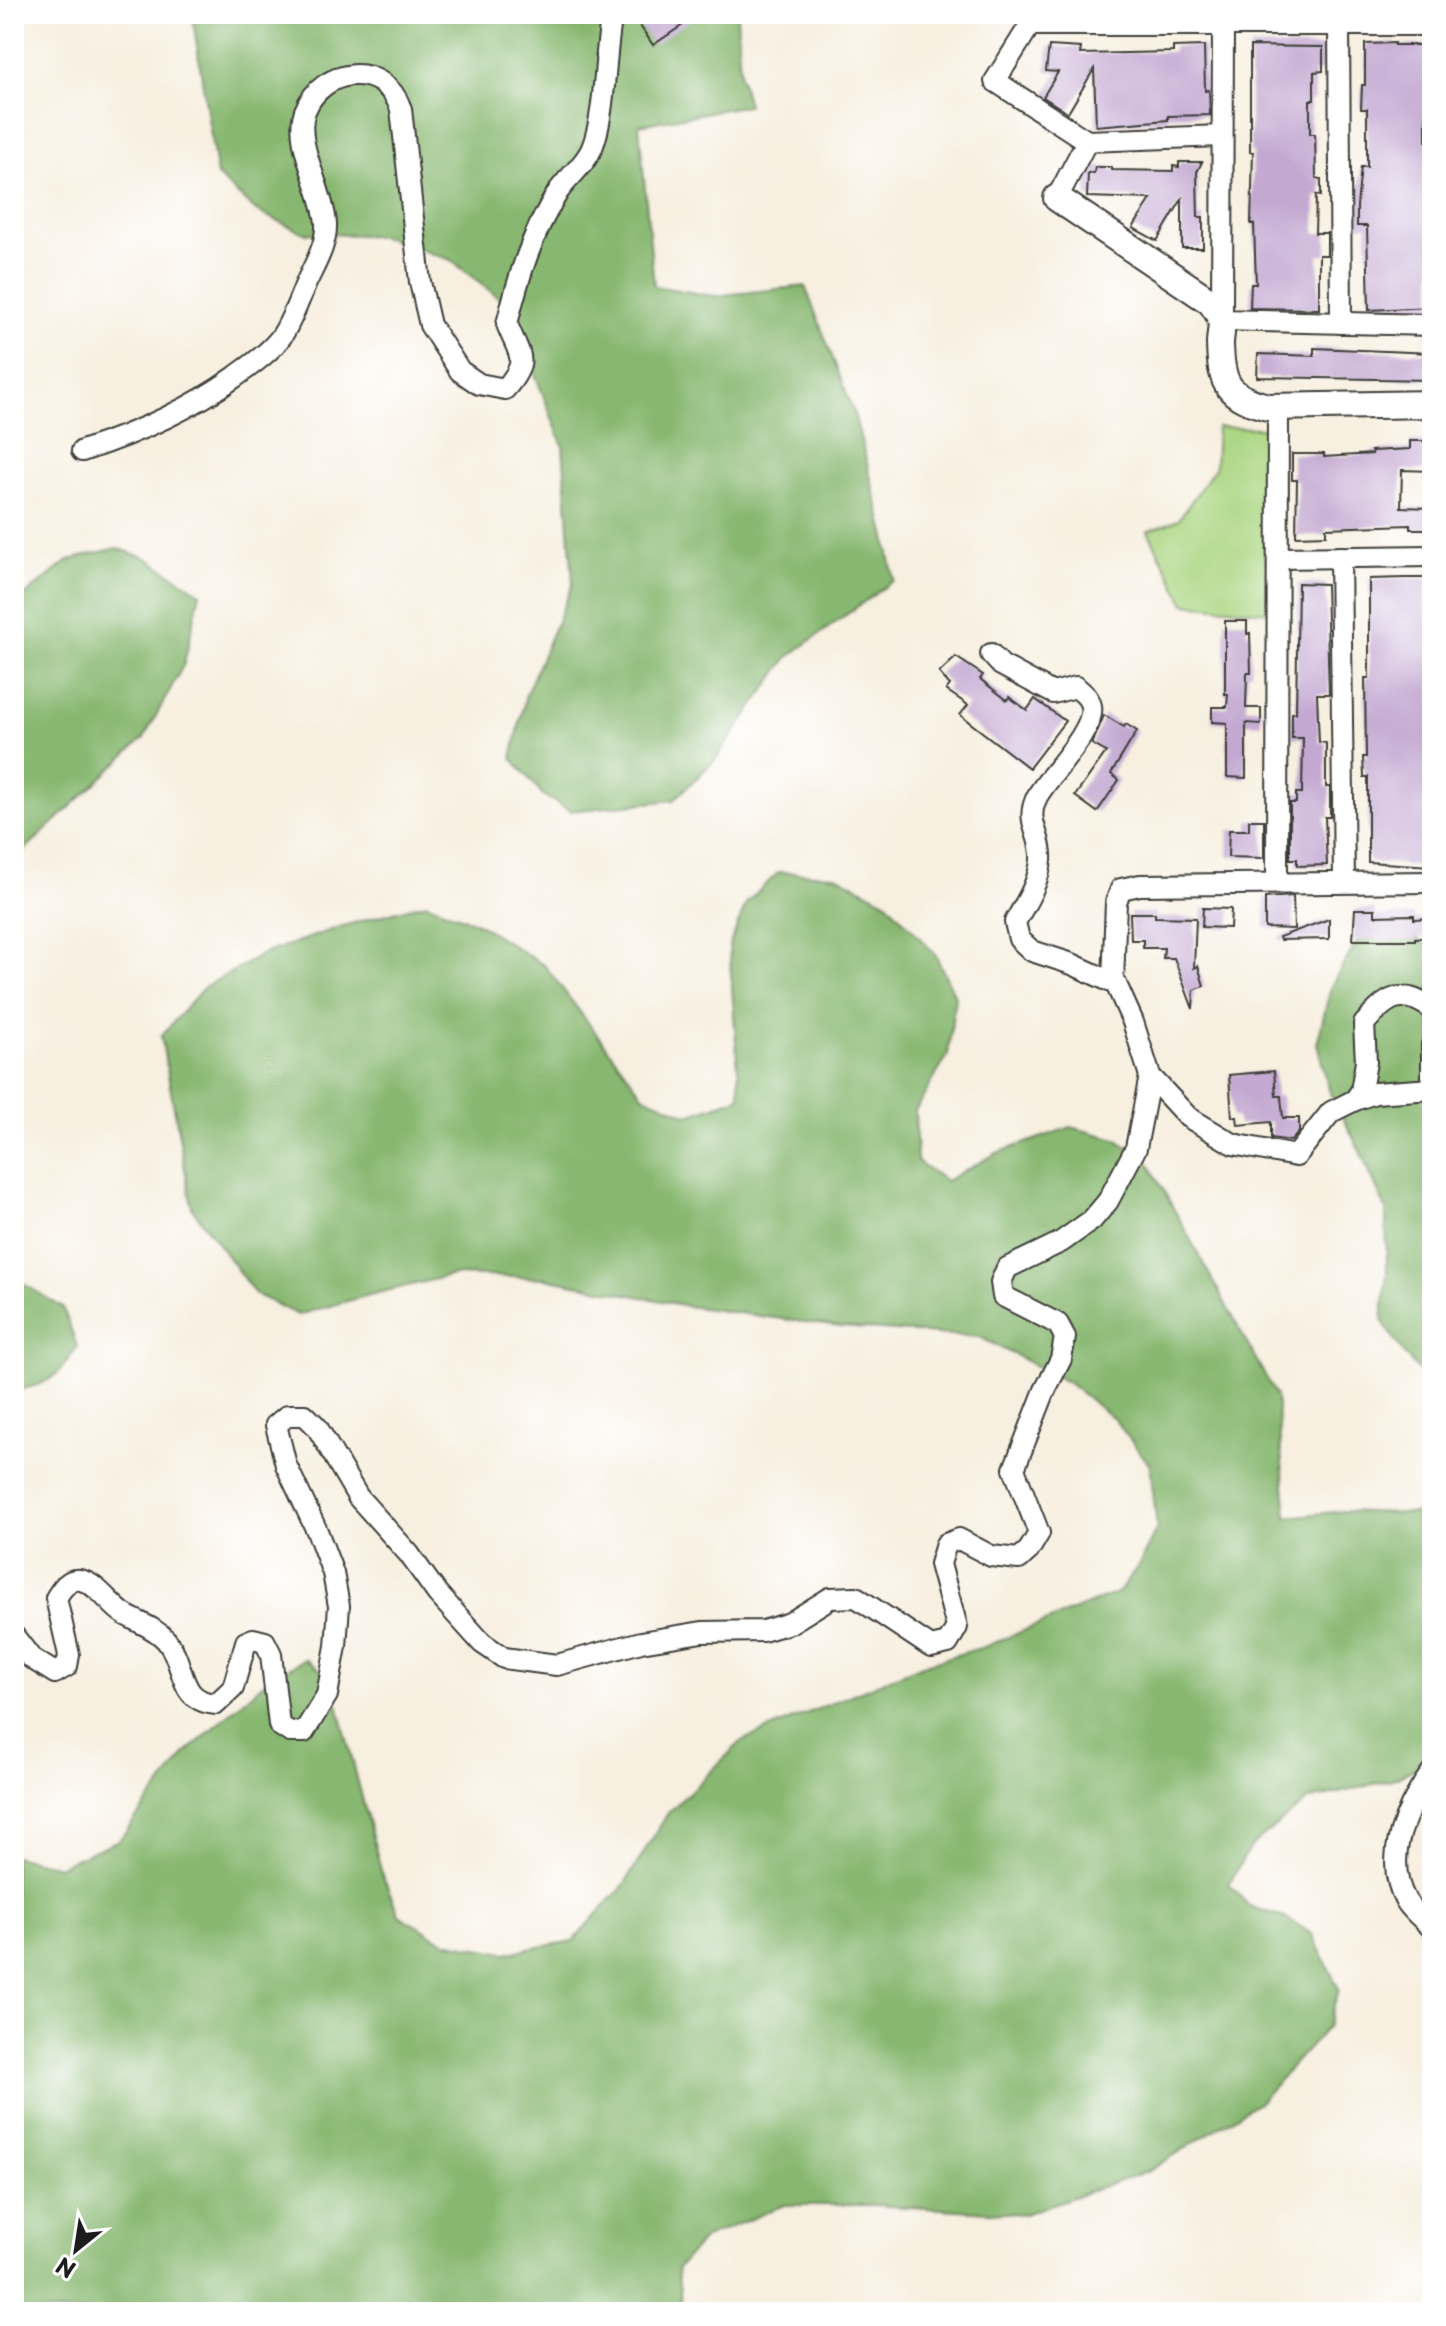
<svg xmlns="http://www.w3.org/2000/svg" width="1446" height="2326" font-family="'Playpen Sans',sans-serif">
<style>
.green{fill:#aad682;stroke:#63794f;stroke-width:2}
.forest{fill:#87b770;stroke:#526a46;stroke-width:2}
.building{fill:#c3a9d1}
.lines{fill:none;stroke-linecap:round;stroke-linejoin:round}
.minor-casing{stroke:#3d3c39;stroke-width:24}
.tertiary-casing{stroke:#3d3c39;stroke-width:30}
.minor{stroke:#fff;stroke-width:20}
.tertiary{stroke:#fff;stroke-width:26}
</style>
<rect width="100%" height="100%" fill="#fff"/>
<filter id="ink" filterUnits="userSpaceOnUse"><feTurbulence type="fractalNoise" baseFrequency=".0125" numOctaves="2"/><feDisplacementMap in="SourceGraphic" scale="16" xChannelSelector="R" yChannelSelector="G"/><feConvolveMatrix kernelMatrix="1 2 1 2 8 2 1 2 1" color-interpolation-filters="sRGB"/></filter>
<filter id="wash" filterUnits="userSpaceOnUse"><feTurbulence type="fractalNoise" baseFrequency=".006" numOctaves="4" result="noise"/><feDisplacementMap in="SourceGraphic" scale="32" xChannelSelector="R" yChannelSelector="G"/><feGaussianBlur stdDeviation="1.8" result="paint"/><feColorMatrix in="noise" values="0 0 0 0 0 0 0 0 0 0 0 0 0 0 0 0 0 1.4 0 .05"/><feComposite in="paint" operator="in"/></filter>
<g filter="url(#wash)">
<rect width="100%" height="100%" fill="#f7efdf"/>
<path class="green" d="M1217 427 1265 428 1267 612 1185 604 1148 531 1178 520 1215 468Z"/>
<g class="forest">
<path d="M192 14H737L740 75 748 105 639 125 654 286 714 296 805 286 854 413 885 533 894 580 788 657 716 759 674 800 571 811 544 796 512 758 526 694 573 584 563 446 508 305 451 260 380 236 304 233 256 211 217 176Z"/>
<path d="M116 548 147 558 200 593 184 664 144 738 14 860V604L69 560Z"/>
<path d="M779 872 836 875 886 901 935 954 955 996 948 1055 915 1111 917 1161 946 1181 997 1153 1071 1127 1116 1139 1148 1162 1276 1396 1287 1517 1343 1511 1432 1514V1761L1390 1780 1307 1801 1250 1847 1229 1884 1249 1906 1288 1919 1312 1934 1339 1989 1328 2026 1260 2101 1149 2171 1024 2214 874 2205H784L705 2238 677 2268 681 2300 690 2312H14V1856L58 1866 119 1840 187 1752 268 1679 305 1659 331 1678 382 1874 399 1915 445 1942 505 1953 573 1941 624 1885 668 1813 743 1740 925 1664 984 1647 1119 1592 1140 1563 1157 1528 1150 1465 1114 1419 1067 1382 980 1337 840 1327 687 1306 545 1278 453 1275 369 1295 298 1315 255 1294 192 1208 161 1036 203 988 265 953 343 926 426 903 479 924 545 966 644 1096 688 1115 740 1097 729 946 747 902Z"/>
<path d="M1408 932 1432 949V1386L1404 1354 1382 1320 1387 1272 1386 1209 1359 1149 1330 1093 1317 1044 1331 986 1361 935Z"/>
<path d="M19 1281 63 1308 77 1346C59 1377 50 1384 14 1391V1282Z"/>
</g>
<g id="blocks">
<g class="building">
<path d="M632 14H699L653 45Z"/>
<path d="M1395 43V45H1432V62H1428L1426 109V141H1432V307L1369 310 1367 226H1357V206L1361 167H1367V109H1361L1362 85H1365V44Z"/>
<path d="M1049 46 1081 48 1080 54 1173 52V47L1204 46 1205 91 1209 90 1210 115 1168 116V120L1096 126 1094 69 1068 113 1043 97 1058 72 1046 71Z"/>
<path d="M1250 46 1323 47V71L1314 72V100H1310V134H1315L1316 178 1321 179V196L1316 195 1315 233H1327V255H1319V309L1250 308 1251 284H1256L1254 224H1251L1253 152H1250Z"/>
<path d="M1179 162H1202L1197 172 1198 217H1203V248H1182V199L1157 241 1133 228 1151 199 1087 197 1088 173H1094L1095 167H1111V170L1173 171V166L1179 167Z"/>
<path d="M1314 348 1432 353V380L1257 377 1258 354 1314 356Z"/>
<path d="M1410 441H1432V471L1402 470 1401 507 1432 508V529H1410V525L1326 528V535L1296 536 1297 480H1292V454H1324V457L1372 454 1371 451 1410 449Z"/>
<path d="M1404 578H1427L1428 623 1432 624 1431 866 1368 862V777H1364L1363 757H1366L1365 678H1369V579Z"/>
<path d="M1298 583 1326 584 1329 694H1317L1319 742 1326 743V787H1330V817H1325L1327 865 1297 866V859H1290V803H1296V793H1302L1303 738H1292V713H1296Z"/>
<path d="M1225 621H1247V634L1250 633 1251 673H1247L1246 708H1261V724L1246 723V778L1227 777V723L1212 722V707H1227L1228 694H1225Z"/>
<path d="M956 657 983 675 980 679 1007 700 1009 697 1027 710 1035 699 1065 721 1029 768 960 715 968 705 946 690 950 685 939 673Z"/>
<path d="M1104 715 1124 727 1126 724 1137 731 1111 774 1119 780 1097 812 1075 796 1106 752 1092 744Z"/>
<path d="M1249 820H1264V858L1228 857 1229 830H1249Z"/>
<path d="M1293 896 1294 929 1265 928V898Z"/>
<path d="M1203 908 1231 909 1230 928 1202 927Z"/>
<path d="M1355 909H1375V916L1414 915V919L1432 918V937L1415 938V940H1353Z"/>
<path d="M1130 913H1155V917L1196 918 1194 968 1198 966 1204 986 1194 990 1193 1009 1174 958H1163L1164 948H1143V940H1131Z"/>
<path d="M1329 919V939L1280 940 1279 937Z"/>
<path d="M1274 1071 1276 1096H1281L1283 1118H1299V1132L1291 1141 1271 1138V1122L1238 1125 1237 1117H1232L1229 1075Z"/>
</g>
</g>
</g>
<g filter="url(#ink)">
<use href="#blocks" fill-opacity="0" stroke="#3d3c39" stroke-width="2"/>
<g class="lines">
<defs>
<g id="minor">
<path d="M1223 25 1222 320 1432 325"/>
<path d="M1339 25 1341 323"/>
<path d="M1222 136 1087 141 995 81 1030 25H1432"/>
<path d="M1057 198 1087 141"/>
<path d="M82 451C137 433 188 411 235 377 251 365 269 353 281 337 292 321 299 299 307 281 315 264 327 244 326 224 324 191 293 142 305 111 322 67 384 60 401 109L420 282 430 325 460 371 479 384 505 389C531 359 519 356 507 324 518 278 532 233 558 192 568 177 585 165 592 148 606 113 604 55 612 14"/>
<path d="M1340 557 1344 881"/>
<path d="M1278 558 1432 556"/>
<path d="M991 654 1001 665 1053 693 1076 687C1083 693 1089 697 1091 706 1096 730 1050 774 1038 795 1023 822 1043 834 1041 860 1039 882 1026 903 1015 922L1019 939 1032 951 1072 964 1116 984 1133 1022 1150 1076 1188 1117 1233 1144 1296 1156 1331 1112 1355 1100 1361 1091 1366 1062 1364 1024C1387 997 1401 987 1432 1009"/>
<path d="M1277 882 1278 407"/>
<path d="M1113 982 1116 902 1121 889 1140 885 1432 882"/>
<path d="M1432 1045V1076"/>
<path d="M1355 1100 1375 1093 1432 1089"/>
<path d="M14 1636 31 1658 55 1673 67 1666 69 1655 56 1598C61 1590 68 1578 80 1580 97 1583 110 1605 124 1614 139 1623 154 1627 166 1640 187 1664 176 1701 216 1704L233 1688 246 1642 253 1639 265 1642 271 1654 279 1725 290 1732H304L327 1695 336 1646 339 1606 333 1573 317 1531 286 1465 276 1425 288 1415H305L317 1427 358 1497 409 1554 437 1593 482 1643 504 1658 557 1665 641 1642 702 1632 763 1631 790 1623 830 1598 856 1597 931 1647 948 1643 957 1627 940 1564 946 1544 959 1539 991 1556 1019 1559 1029 1550 1039 1533 1014 1469 1045 1390 1061 1359 1065 1337 1058 1324 1003 1296 1001 1282 1007 1268 1061 1242 1092 1220 1108 1201 1136 1148 1150 1076"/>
<path d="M1432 1772C1406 1807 1382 1859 1406 1901 1412 1911 1424 1920 1432 1928"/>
</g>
<path id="tertiary" d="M1057 198 1211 302C1214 307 1219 313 1221 319 1223 326 1220 336 1220 344 1221 385 1228 397 1268 407L1432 404"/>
</defs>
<use href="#minor" class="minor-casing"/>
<use href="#tertiary" class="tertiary-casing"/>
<use href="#minor" class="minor"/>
<use href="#tertiary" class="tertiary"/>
</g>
</g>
<rect width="1446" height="2326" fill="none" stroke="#fff" stroke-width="48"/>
<g transform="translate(76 2250) rotate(210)" stroke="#ffffff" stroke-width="6" paint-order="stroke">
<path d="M0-6L14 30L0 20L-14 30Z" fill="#1c1c1c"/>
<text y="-12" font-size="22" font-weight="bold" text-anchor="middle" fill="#1c1c1c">N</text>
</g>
</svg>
